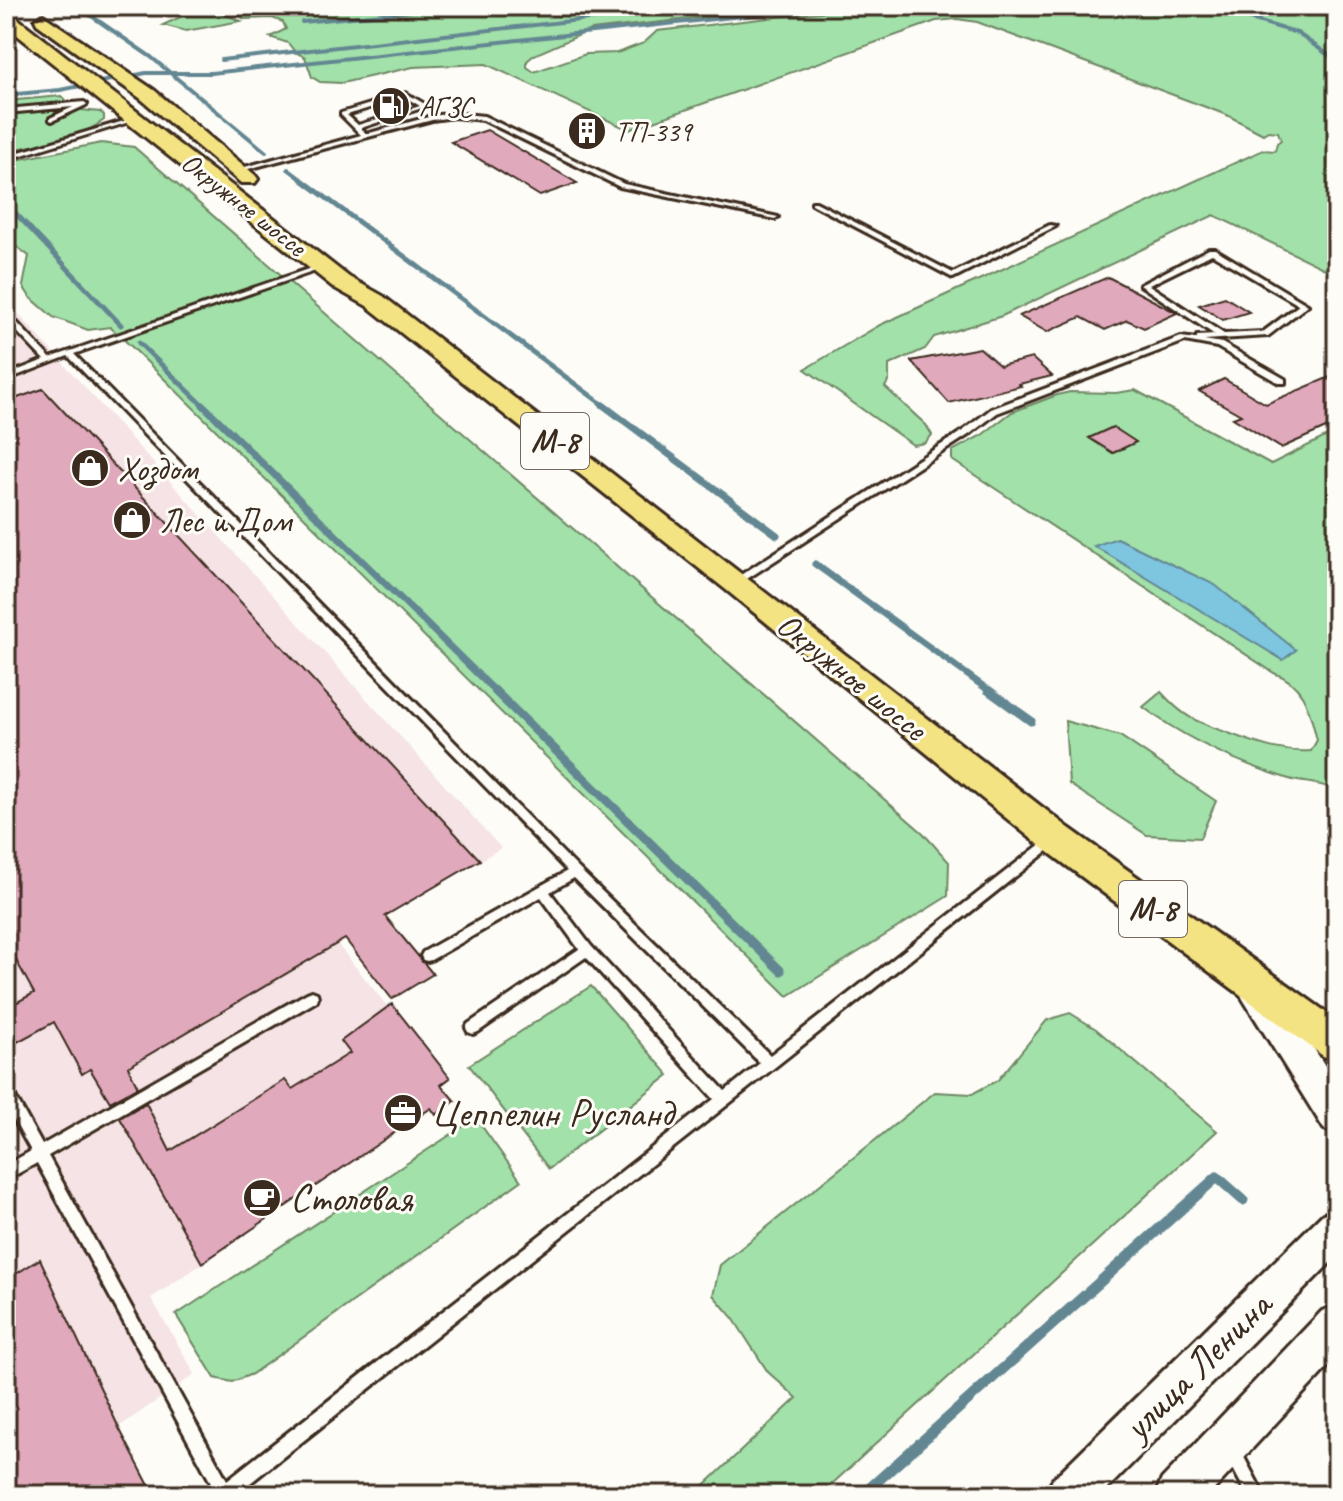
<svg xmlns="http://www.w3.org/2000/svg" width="1343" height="1501" font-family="Caveat,sans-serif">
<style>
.built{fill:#f5e3e5}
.green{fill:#a2e1a9;stroke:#6e8664;stroke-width:2}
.water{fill:#7ec5df;stroke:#638792;stroke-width:2}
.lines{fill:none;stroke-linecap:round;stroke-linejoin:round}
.stream-far4{stroke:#638792;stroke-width:4}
.stream-far3{stroke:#638792;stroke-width:5}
.stream-far2{stroke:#638792;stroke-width:7}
.stream-far1{stroke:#638792;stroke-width:9}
.stream{stroke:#638792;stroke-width:11}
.building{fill:#e1a9bc;stroke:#3b2a1e;stroke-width:2}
.lane-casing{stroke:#3b2a1e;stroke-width:6}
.secondary-casing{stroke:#3b2a1e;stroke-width:6}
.primary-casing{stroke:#3b2a1e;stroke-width:6}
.lane{fill:#fdfcf7;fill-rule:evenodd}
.secondary{fill:#fdfcf7;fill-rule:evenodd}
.primary{fill:#f4e382;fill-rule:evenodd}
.labels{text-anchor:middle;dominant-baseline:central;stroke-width:6;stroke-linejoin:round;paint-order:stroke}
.far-poi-label{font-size:28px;fill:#3b2a1e;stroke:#fdfcf7;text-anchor:start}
.far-street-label{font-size:28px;fill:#3b2a1e;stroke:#fdfcf7}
.shield{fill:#fdfcf7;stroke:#75695f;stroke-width:2}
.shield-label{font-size:32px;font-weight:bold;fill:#3b2a1e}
.poi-label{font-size:34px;fill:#3b2a1e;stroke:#fdfcf7;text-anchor:start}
.street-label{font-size:34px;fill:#3b2a1e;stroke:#fdfcf7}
.near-poi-label{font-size:40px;fill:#3b2a1e;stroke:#fdfcf7;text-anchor:start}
.near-street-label{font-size:40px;fill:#3b2a1e;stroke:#fdfcf7}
</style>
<rect width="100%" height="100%" fill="#fdfcf7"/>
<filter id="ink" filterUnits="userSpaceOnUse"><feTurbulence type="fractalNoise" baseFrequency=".0125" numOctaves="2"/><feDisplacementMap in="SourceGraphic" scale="16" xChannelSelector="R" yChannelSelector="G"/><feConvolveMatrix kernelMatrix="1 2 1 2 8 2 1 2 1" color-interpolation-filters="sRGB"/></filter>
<g filter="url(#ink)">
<path class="built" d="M6 300 501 848 338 945 399 1021 404 1018 452 1079 443 1085 456 1102 436 1116 431 1110 151 1298 195 1374 21 1495H6Z"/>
<g class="green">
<path d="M204 6 241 21 186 31 163 25Z"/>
<path d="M219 6H805L591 30 534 55 527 61V67L534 72 586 54 617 53 644 43 657 31 872 6H1337V275L1214 215 1002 316 934 337 925 349 889 365V380L885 387 926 425 932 435 925 443 913 445 805 369 880 325 1263 150 1275 151 1277 143 1281 140 1278 132 1268 131 1263 134 1227 115 977 22 957 19 936 21 629 130 486 64 413 67 342 83 320 82 312 77 305 57 295 52 288 43 270 37 286 29 283 22 272 18 245 19Z"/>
<path d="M61 96 65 99 62 108 100 112 104 115V120C78 141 37 144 6 151V101Z"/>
<path d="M101 143 134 147 923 833 949 862 948 896 788 996 133 348 110 327 88 330 53 317 30 297 23 286 29 256 6 239V162Z"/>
<path d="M1135 390 1271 464 1337 431V791C1319 781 1301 784 1283 777 1234 761 1184 738 1143 707L1161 692C1186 720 1198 722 1231 734 1259 744 1280 753 1311 751L1317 740C1309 710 1305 684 1274 673L952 460V451L982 435 1012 412 1057 395 1070 392 1116 393Z"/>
<path d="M1065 721 1120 736 1216 801 1200 838 1147 835 1069 784Z"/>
<path d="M591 986 669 1075 549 1169 469 1065Z"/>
<path d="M1070 1013 1096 1029 1217 1131 820 1495H694L797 1398 768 1372 733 1318 713 1295 720 1265 935 1092 972 1094 998 1080 1047 1020Z"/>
<path d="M476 1118 521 1181 252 1374 232 1382 215 1378 176 1315Z"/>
</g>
<path class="water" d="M1117 538 1215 585 1296 650 1283 660 1094 546Z"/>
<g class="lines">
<g class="stream-far4">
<path d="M77 6 151 57 266 152"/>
<path d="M258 6 260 13"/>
<path d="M1207 6 1297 33 1337 61"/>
<path d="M302 22 463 6"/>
<path d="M221 60 705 6"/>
<path d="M6 95 60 90 146 73H211L835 6"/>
<path d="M288 169 304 181"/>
</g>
<g class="stream-far3">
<path d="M301 179 606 407"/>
<path d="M6 203 121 325"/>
<path d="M139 343 205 407"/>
</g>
<g class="stream-far2">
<path d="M203 405 496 692"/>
<path d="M603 405 777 535"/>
<path d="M815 564 991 692"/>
</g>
<g class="stream-far1">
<path d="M494 690 781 971"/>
<path d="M988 690 1031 721"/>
</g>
<path class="stream" d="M862 1495 1217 1177 1243 1200"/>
</g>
<g class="building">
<path d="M487 130 577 183 540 196 451 142Z"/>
<path d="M1108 277 1177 313 1144 328 1127 320 1105 330 1081 317 1047 332 1019 316Z"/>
<path d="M1225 297 1249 312 1223 320 1199 305Z"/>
<path d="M980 348 1000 366 1032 358 1052 376 1019 384 1021 386 949 403 911 361Z"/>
<path d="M1337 374V423L1281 448 1233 418 1241 415 1199 391 1224 379 1266 404Z"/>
<path d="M43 389 480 860 385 916 433 974 392 999 345 939 128 1067 138 1087 110 1102 90 1069 82 1074 54 1022 6 1048V1008L34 993 6 942V402Z"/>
<path d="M1113 427 1136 442 1113 453 1089 438Z"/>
<path d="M392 1004 450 1078 441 1085 455 1101 436 1115 431 1108 202 1263 120 1118 146 1103 170 1151 285 1080 292 1089 350 1053 341 1041Z"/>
<path d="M40 1259 119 1428 154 1495H6V1280Z"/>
</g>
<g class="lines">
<defs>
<g id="lane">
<path d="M406 93 428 106 361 128 366 134 432 116 454 113 484 116 624 184 778 217 775 219 620 187 483 120 454 117 432 120 237 172 234 170 361 135 341 115V113ZM405 97 420 106 358 125 347 115Z"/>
<path d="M84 102 87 104 86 105 52 121 50 120V118L73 107 6 113V109Z"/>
<path d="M134 118 139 119 6 160V156Z"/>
<path d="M812 202H816L953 273 1050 225 1056 226 953 278 812 204Z"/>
<path d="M1209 249H1215L1308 305 1268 336 1204 340 1222 343 1285 379V383H1279L1217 347 1185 341 997 413 970 434 739 584H733L731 582 733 580 964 430 991 409 1181 337 1197 339V336L1215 335 1140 285ZM1212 254 1299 305 1263 332 1224 334 1149 285Z"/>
<path d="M320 265 327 267 74 354 579 869 770 1055 1051 836H1059L1061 839 1059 842 235 1495H213L215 1490 37 1163 6 1180V1165L31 1151 6 1106V1087L11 1089 42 1145 307 993 312 991 317 993 318 997 317 1001 48 1156 227 1480 714 1099 586 957 478 1032 473 1034 468 1032 466 1028 468 1024 579 949 541 897 431 960 427 961 423 960 421 956 423 952 567 871 68 356 6 380V375L44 360 6 320V314H9L50 358ZM574 878 760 1063 725 1091 591 946 550 892Z"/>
<path d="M1231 1442 1237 1444 1264 1495H1247L1223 1450 1225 1444Z"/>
</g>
<g id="secondary">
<path d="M1255 973 1267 977 1337 1084V1134L1324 1129 1243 999 1238 988 1243 977Z"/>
<path d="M1337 1209V1256L1101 1495H1046L1053 1479 1323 1214Z"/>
<path d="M1337 1305V1357L1209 1495H1155L1162 1479 1322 1311Z"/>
</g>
<g id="primary">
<path d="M6 13 12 14 349 277 383 296 1069 828 1337 1020V1061L1323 1056 1043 848 725 589 367 306 333 287 6 26Z"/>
<path d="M43 15 154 90 255 175 258 179 255 183H241L140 98 37 24 35 20Z"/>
</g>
</defs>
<use href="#lane" class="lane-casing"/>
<use href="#secondary" class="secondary-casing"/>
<use href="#primary" class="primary-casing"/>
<use href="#lane" class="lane"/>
<use href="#secondary" class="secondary"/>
<use href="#primary" class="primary"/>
</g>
</g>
<defs>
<symbol id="fuel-disc" viewBox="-11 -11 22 22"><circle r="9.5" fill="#3b2a1e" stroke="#fdfcf7"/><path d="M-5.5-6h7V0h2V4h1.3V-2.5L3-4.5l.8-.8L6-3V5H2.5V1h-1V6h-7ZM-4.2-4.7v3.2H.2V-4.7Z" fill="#fff"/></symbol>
<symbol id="building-disc" viewBox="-11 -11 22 22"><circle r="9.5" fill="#3b2a1e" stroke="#fdfcf7"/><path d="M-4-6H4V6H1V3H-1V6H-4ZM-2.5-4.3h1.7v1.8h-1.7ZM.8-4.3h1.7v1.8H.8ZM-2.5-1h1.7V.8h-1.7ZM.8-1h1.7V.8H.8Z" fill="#fff"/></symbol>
<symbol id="shop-disc" viewBox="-11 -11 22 22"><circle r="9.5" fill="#3b2a1e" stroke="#fdfcf7"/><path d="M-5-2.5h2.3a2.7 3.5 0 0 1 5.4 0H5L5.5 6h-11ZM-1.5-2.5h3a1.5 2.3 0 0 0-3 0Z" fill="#fff"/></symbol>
<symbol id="office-disc" viewBox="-11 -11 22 22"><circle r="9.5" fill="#3b2a1e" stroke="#fdfcf7"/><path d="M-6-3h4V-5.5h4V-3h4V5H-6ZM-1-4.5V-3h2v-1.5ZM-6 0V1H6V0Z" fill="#fff"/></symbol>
<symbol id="cafe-disc" viewBox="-11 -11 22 22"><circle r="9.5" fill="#3b2a1e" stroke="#fdfcf7"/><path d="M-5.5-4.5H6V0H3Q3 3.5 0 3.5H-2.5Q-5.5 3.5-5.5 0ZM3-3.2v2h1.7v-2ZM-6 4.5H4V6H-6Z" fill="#fff"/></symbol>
</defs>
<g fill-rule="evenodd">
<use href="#fuel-disc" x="369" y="84" width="44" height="44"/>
<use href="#building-disc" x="565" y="109" width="44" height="44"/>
<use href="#shop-disc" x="68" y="446" width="44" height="44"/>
<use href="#shop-disc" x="110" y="498" width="44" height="44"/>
<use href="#office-disc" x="381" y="1091" width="44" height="44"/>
<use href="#cafe-disc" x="240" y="1176" width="44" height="44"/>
</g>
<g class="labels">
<g class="far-poi-label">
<text x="419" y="106">АГЗС</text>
<text x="615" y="131">ТП-339</text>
</g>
<g class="far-street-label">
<text transform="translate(244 204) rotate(38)">Окружное шоссе</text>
</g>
<g class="shield">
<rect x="521" y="413" width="68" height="56" rx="6"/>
<rect x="1119" y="881" width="68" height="56" rx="6"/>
</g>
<g class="shield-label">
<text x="555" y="441">М-8</text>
<text x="1153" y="909">М-8</text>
</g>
<g class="poi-label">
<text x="118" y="468">Хоздом</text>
<text x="160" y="520">Лес и Дом</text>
</g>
<g class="street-label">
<text transform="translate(852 676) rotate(39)">Окружное шоссе</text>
</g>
<g class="near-poi-label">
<text x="431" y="1113">Цеппелин Русланд</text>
<text x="290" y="1198">Столовая</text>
</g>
<g class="near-street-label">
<text transform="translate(1197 1366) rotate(-45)">улица Ленина</text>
</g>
</g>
<rect width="1343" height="1501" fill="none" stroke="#fdfcf7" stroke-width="32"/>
<rect x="16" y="16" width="1311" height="1469" fill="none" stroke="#3b2a1e" stroke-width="3" filter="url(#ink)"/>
</svg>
